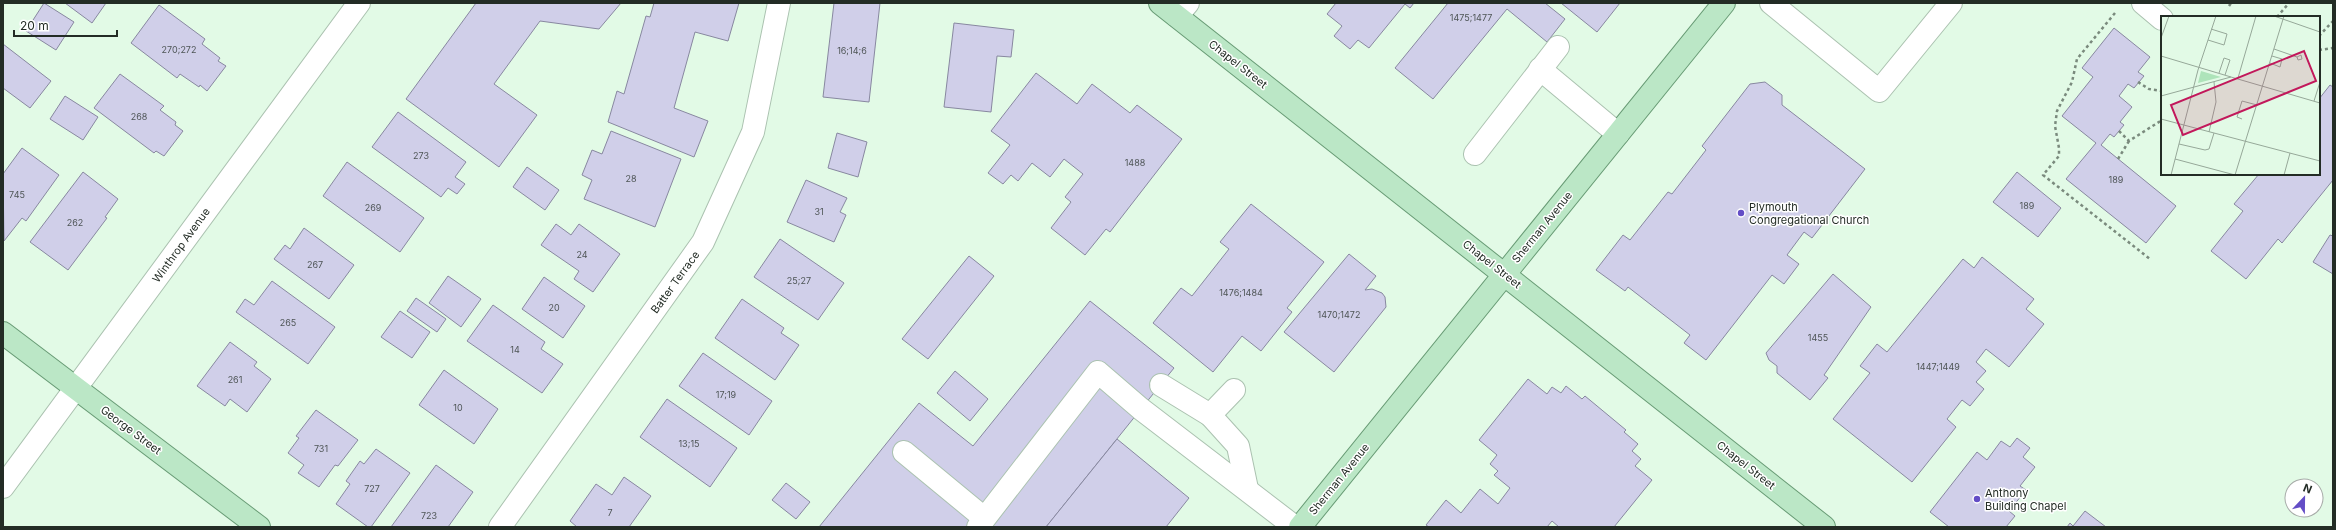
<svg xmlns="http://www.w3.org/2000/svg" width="2336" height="530" font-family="Inter,sans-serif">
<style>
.building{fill:#d0cfe9;stroke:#8888a0}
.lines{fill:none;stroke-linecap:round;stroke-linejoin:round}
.minor-casing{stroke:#abc2b0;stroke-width:24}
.major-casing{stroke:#689b75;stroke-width:24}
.path{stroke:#7a8a7d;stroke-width:2.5;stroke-dasharray:3 3;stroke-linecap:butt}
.minor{stroke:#fff;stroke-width:22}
.major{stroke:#bbe7c6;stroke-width:22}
.poi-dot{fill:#634dc6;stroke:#fff;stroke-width:1.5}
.labels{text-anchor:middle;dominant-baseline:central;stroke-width:3;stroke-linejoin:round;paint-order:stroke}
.number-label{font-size:9px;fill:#4e5556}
.street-label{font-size:11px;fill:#232c25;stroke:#fff}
.poi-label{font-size:11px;fill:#232c25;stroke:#fff;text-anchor:start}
.inset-road{fill:none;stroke:#96a899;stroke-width:1}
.view{fill:#c2185b;fill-opacity:0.15;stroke:#c2185b;stroke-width:2}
.inset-edge{fill:none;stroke:#232c25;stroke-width:2}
</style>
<rect width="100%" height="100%" fill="#e2fae6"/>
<g class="building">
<path d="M44 3 74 22 56 50 26 31Z"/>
<path d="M65 3H106L92 23Z"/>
<path d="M476 3H621L599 29 540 21 494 84 537 115 499 167 406 99Z"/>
<path d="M654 3H739L728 41 695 32 674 108 708 121 694 157 608 122 617 91 624 94 646 16 650 17Z"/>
<path d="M834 3H880L869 102 823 97Z"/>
<path d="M1336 3H1414L1410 8 1405 4 1369 48 1358 40 1350 49 1334 36 1342 26 1327 14Z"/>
<path d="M1448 3H1545L1565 19 1547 42 1507 9 1433 99 1395 68Z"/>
<path d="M1561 3H1620L1597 32Z"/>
<path d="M159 5 205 39 202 44 220 58 218 61 226 66 207 91 200 85 199 87 180 74 177 78 131 43Z"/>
<path d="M954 23 1014 30 1011 57 997 56 991 112 944 107Z"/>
<path d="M2114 28 2150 57 2138 72 2144 76 2134 88 2128 84 2119 96 2132 107 2120 122 2124 125 2114 137 2110 134 2101 145 2176 206 2146 243 2066 179 2096 143 2062 116 2093 77 2082 68Z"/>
<path d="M3 44 51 81 30 108 3 88Z"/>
<path d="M1036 73 1077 104 1092 84 1130 113 1137 105 1182 139 1110 232 1106 229 1085 255 1051 228 1071 202 1065 197 1083 174 1064 159 1050 177 1032 163 1018 181 1011 175 1003 184 988 173 1010 145 991 131Z"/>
<path d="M120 74 164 106 160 110 176 122 175 125 183 131 164 156 156 151 154 153 94 108Z"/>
<path d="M1765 82 1782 95V105L1865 169 1812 238 1804 232 1787 255 1799 264 1784 284 1772 275 1706 360 1684 343 1690 335 1628 287 1625 291 1596 270 1623 235 1630 240 1668 192 1672 194 1706 150 1702 146 1750 84Z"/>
<path d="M2330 85 2333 87V180L2282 243 2278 239 2246 279 2211 251 2243 211 2234 204 2259 174H2319V99Z"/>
<path d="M65 96 98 117 83 140 50 119Z"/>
<path d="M398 112 466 162 455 177 465 184 457 194 448 188 441 197 372 147Z"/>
<path d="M611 131 681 159 655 227 584 199 592 180 582 175 592 150 602 154Z"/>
<path d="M837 133 867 142 858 177 828 168Z"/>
<path d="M22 148 59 175 26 221 22 218 4 241 3 174Z"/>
<path d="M347 162 424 218 400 252 323 196Z"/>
<path d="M527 167 559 190 545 210 513 187Z"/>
<path d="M83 172 118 199 105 217 107 218 68 270 30 242Z"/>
<path d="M2017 172 2061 208 2038 237 1993 202Z"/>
<path d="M806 180 847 198 840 212 846 215 834 242 787 222Z"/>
<path d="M1251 204 1324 262 1287 308 1292 312 1261 351 1242 336 1213 372 1153 323 1181 288 1192 296 1229 249 1220 242Z"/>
<path d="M556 224 571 235 579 224 620 254 593 292 574 279 579 271 541 245Z"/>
<path d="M304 228 354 265 329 299 274 259 285 245 290 249Z"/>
<path d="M2330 235 2333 236V274L2313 262Z"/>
<path d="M780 239 844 283 818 320 754 277Z"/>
<path d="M1349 254 1376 276 1365 290 1372 289 1382 293 1385 297 1386 307 1334 372 1284 332Z"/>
<path d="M969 256 994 276 928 359 902 339Z"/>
<path d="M1982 257 2034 299 2026 309 2044 324 2009 367 1986 349 1976 362 1986 371 1976 382 1984 389 1970 406 1962 400 1947 419 1956 427 1912 482 1833 419 1870 373 1860 366 1877 344 1887 352 1963 259 1974 268Z"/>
<path d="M1833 274 1871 307 1824 375 1828 378 1810 400 1777 373V366L1769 360 1766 353Z"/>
<path d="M448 276 481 299 461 327 429 303Z"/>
<path d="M544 277 585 306 563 338 522 309Z"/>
<path d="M272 281 335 327 308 364 236 312 245 299 254 305Z"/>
<path d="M416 298 446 319 437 332 407 311Z"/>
<path d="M742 299 784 328 781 333 799 345 775 380 715 338Z"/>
<path d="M1090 301 1174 368 1046 527H819L919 403 973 446Z"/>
<path d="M493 305 545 342 541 349 563 364 542 393 467 341Z"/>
<path d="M400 311 430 332 412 358 381 337Z"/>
<path d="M230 342 257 362 254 366 271 379 247 412 230 399 225 406 197 386Z"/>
<path d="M703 353 772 401 749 435 679 386Z"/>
<path d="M444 370 498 409 474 444 419 405Z"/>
<path d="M955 371 988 399 970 421 937 393Z"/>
<path d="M1528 379 1547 394 1552 387 1561 393 1566 386 1582 399 1585 396 1626 430 1624 432 1638 444 1632 451 1641 459 1635 466 1652 480 1614 527H1559L1552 521 1547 527H1429L1426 525 1446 500 1461 513 1480 489 1498 504 1510 488 1494 475 1498 471 1490 464 1497 455 1479 440Z"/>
<path d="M667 399 737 448 710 487 640 437Z"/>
<path d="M316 410 358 440 338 466 335 465 319 487 298 473 304 465 288 453 299 438 296 436Z"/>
<path d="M2017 438 2030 448 2023 457 2035 467 2020 486 2026 490 2009 511 2015 516 2006 527H1949L1930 512 1977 452 1987 460 2001 441 2010 447Z"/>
<path d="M1117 439 1189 498 1166 527H1046Z"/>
<path d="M376 449 410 473 371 527H368L336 504 350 484 346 481 360 461 364 464Z"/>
<path d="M436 465 473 492 448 527H391Z"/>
<path d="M624 477 651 496 629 527H577L570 521 596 484 612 495Z"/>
<path d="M786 483 810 502 796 519 772 500Z"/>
<path d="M2085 511 2106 527H2067L2070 523 2073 526Z"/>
</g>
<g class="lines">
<defs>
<g id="minor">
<path d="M1771 3 1879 91 1951 3"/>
<path d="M2143 3 2162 19"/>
<path d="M1177 16 1188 3"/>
<path d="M1540 69 1618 134"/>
<path d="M1475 154 1558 47"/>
<path d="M1161 385 1210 415 1234 390"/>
<path d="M1210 415 1238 446 1247 489"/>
<path d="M904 452 984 518"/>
<path d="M3 487 359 3"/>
<path d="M500 527 703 242 753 132 779 3"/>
<path d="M978 527 1098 372 1141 409 1295 527"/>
</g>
<g id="major">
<path d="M1160 3 1824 527"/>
<path d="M3 333 259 527"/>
<path d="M1300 527 1724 3"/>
</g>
</defs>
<use href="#minor" class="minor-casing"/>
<use href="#major" class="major-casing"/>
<g class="path">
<path d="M2229 6 2231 3"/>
<path d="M2115 13 2077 59 2072 82 2057 111 2055 126 2059 148V156L2043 175 2150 259"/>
<path d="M2277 17 2289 3"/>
<path d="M2319 36 2333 21"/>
<path d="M2319 50 2333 48"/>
<path d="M2138 82 2149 89 2162 91"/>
<path d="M2119 131 2129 141 2162 120"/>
<path d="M2118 159 2129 141"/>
</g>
<use href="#minor" class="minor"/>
<use href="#major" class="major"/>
</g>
<g class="poi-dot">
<circle cx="1741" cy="213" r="4"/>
<circle cx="1977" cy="499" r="4"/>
</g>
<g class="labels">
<g class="number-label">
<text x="1471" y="17">1475;1477</text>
<text x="179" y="49">270;272</text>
<text x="852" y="50">16;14;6</text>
<text x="139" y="116">268</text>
<text x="421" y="155">273</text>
<text x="1135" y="162">1488</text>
<text x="631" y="178">28</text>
<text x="2116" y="179">189</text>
<text x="17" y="194">745</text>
<text x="2027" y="205">189</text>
<text x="373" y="207">269</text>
<text x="819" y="211">31</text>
<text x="75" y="222">262</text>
<text x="582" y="254">24</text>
<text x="315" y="264">267</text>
<text x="799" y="280">25;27</text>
<text x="1241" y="292">1476;1484</text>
<text x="554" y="307">20</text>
<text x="1339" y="314">1470;1472</text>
<text x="288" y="322">265</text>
<text x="1818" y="337">1455</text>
<text x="515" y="349">14</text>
<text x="1938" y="366">1447;1449</text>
<text x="235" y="379">261</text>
<text x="726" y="394">17;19</text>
<text x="458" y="407">10</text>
<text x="689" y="443">13;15</text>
<text x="321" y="448">731</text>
<text x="372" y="488">727</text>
<text x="610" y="512">7</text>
<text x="429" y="515">723</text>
</g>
<g class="street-label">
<text transform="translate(1238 64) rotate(38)">Chapel Street</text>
<text transform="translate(1542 227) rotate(-51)">Sherman Avenue</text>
<text transform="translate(181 245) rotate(-54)">Winthrop Avenue</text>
<text transform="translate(1492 264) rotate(38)">Chapel Street</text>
<text transform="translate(675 282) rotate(-54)">Batter Terrace</text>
<text transform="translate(131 430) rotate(37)">George Street</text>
<text transform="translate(1746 465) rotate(38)">Chapel Street</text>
<text transform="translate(1339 479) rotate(-51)">Sherman Avenue</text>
</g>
<g class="poi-label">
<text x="1749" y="207">Plymouth<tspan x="1749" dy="13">Congregational Church</tspan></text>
<text x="1985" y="493">Anthony<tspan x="1985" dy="13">Building Chapel</tspan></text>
</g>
</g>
<g transform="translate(2161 16)">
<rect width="159" height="159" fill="#e2fae6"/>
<path d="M40 55 60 61 37 67Z" fill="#aee4ba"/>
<path class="inset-road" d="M113 0 159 16M0 22 8 0M47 24 63 29 66 18 50 13M113 33 136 41 140 39 141 43 137 44 136 41M0 40 70 61M109 47 119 51 121 43 111 40M58 57 63 42 69 44 64 59M77 62 95 0M0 80 70 61 159 87M153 85 159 66M0 103 159 145M81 103 76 101 81 85 96 89M48 116 55 86 53 66M18 128 44 134 48 133 53 117M14 143 74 159M10 159 37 54 55 0M74 159 123 0M123 159 129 137"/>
<path class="view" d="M143 35 155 65 22 119 10 89Z"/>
<rect width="159" height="159" class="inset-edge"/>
</g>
<rect width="2336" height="530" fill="none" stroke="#232c25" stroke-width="8"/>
<g transform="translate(2304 498) rotate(22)"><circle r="19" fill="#ffffff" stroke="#a7aba8"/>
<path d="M0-3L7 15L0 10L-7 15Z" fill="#634dc6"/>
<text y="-6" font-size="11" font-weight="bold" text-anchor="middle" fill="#232c25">N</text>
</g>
<path d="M14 30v6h103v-6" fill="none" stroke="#232c25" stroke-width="2"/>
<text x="20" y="30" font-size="12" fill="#232c25" stroke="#ffffff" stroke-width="3" paint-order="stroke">20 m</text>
</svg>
